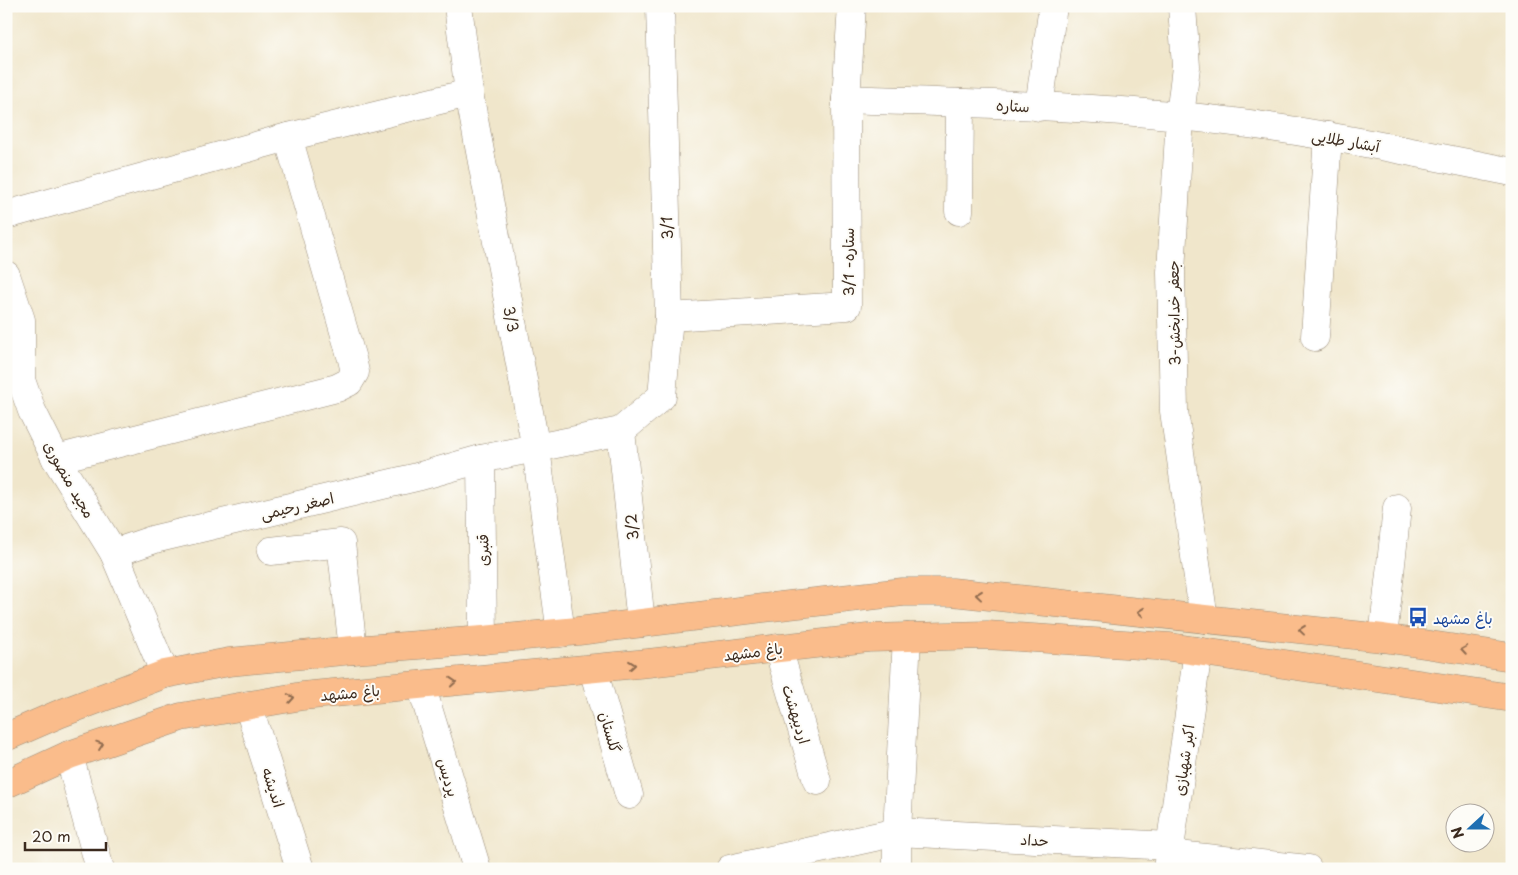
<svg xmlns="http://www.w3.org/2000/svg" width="1518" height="875" font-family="'Playpen Sans','Playpen Sans Arabic',sans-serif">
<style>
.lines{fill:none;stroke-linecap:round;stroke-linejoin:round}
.minor-casing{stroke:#968874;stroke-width:29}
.major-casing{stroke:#968874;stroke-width:29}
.minor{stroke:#fff;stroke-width:28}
.major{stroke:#fabc8b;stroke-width:28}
.oneway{stroke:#916c4f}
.labels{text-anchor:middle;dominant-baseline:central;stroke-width:4;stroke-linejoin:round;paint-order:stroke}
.street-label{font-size:15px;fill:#3b2a1e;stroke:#fdfcf7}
.transit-label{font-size:15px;fill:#164399;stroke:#fdfcf7;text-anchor:start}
</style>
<rect width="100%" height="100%" fill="#fdfcf7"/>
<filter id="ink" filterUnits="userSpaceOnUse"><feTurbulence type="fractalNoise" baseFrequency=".02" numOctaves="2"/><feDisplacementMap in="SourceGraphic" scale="10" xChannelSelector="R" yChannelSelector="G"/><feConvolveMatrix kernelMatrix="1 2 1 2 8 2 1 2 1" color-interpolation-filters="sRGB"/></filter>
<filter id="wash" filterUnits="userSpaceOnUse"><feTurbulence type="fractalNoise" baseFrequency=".0096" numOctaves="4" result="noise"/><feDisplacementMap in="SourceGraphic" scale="20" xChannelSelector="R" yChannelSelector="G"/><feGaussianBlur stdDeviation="1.12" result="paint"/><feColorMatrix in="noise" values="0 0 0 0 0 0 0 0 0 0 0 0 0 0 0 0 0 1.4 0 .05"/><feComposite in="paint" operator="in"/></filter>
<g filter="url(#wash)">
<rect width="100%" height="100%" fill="#f0e6cb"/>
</g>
<g filter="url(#ink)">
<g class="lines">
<defs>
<g id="minor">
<path d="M458 6 469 93 536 449 561 633"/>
<path d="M1182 6 1186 67 1180 116 1171 272 1174 411 1204 619"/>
<path d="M846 99C957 103 1069 105 1179 116 1291 126 1402 150 1512 172"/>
<path d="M1039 107 1053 6"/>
<path d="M959 211 960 103"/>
<path d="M6 215 288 137 469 93"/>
<path d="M6 275 21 320V380L32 411 56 459 114 553 165 674"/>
<path d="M669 317 847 306 846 99 852 6"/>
<path d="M1315 337 1328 136"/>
<path d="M621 431 641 623"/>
<path d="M56 459 337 388 349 382 355 372 352 359 288 137"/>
<path d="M481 459 483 640"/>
<path d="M271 551 341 543 353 650"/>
<path d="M114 553 155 539 417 477 481 459 621 431 662 396 669 317 660 6"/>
<path d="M1383 638 1397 508"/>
<path d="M778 648 817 781"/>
<path d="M593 669 629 795"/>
<path d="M421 685 477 869"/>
<path d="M248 705 300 869"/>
<path d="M69 755 100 869"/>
<path d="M1169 854 1308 869"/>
<path d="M730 869 897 832 1171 846"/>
<path d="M897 869V832L907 637"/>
<path d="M1167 869 1198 651"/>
</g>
<g id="major">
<path d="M6 737 59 714 165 674 229 662 353 650 483 640 578 631 763 608 903 592H952L1383 638 1512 657"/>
<path d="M6 784 69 755 181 717 302 696 648 663 868 638 987 635 1170 647 1512 698"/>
</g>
</defs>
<use href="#minor" class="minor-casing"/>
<use href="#major" class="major-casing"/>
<use href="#minor" class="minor"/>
<use href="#major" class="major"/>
</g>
<defs><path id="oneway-chevron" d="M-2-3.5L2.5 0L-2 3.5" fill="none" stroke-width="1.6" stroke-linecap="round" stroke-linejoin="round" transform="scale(1.25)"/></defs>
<g class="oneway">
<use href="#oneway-chevron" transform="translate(979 595) rotate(-174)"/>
<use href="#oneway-chevron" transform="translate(1141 612) rotate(-174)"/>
<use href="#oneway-chevron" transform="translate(1302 630) rotate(-174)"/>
<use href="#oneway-chevron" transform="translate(1464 650) rotate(-171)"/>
<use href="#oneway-chevron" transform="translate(632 665) rotate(-6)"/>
<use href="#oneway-chevron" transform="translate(453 682) rotate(-5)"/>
<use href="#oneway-chevron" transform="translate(291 698) rotate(-10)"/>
<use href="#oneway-chevron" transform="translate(100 745) rotate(-19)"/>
</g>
</g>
<defs>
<symbol id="bus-bare" viewBox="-9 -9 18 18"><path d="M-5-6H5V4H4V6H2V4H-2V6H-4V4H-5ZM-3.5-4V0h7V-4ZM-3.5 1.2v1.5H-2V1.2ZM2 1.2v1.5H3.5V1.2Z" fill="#1a4fb4" stroke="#fdfcf7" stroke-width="2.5" paint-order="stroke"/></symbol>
</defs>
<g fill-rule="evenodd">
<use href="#bus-bare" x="1404" y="603" width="28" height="28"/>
</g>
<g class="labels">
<g class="street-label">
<text transform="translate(1013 105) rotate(3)">ستاره</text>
<text transform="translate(1346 140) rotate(10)">آبشار طلایی</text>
<text transform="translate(666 228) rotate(-92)">3/1</text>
<text transform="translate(847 262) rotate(-90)">ستاره- 3/1</text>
<text transform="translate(1173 313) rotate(-91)">جعفر خدابخش-3</text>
<text transform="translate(512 319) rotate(79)">3/3</text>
<text transform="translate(70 479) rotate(60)">مجید منصوری</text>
<text transform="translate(297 505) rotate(-13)">اصغر رحیمی</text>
<text transform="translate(631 527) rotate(-96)">3/2</text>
<text transform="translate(482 550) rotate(-91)">قنبری</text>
<text transform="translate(753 651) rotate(-7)">باغ مشهد</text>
<text transform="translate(350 692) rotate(-5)">باغ مشهد</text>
<text transform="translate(797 714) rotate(73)">اردیبهشت</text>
<text transform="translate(611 732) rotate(74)">گلستان</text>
<text transform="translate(1183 760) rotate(-82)">اکبر شهبازی</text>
<text transform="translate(449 777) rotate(73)">پردیس</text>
<text transform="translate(274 787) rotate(72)">اندیشه</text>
<text transform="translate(1034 839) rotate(3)">حداد</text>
</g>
<g class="transit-label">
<text x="1433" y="617">باغ مشهد</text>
</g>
</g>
<rect width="1518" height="875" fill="none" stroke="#fdfcf7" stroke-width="25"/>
<g transform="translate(1470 828) rotate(249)"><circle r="24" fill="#fdfcf7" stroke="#afa8a0"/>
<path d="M0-4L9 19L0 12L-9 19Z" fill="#1f6fb2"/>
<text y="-8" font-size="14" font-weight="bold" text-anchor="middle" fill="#3b2a1e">N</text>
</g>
<path d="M25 842v8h81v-8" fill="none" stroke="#3b2a1e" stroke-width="2.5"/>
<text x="32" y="842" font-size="15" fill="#3b2a1e" stroke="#fdfcf7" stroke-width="4" paint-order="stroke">20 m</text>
</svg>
